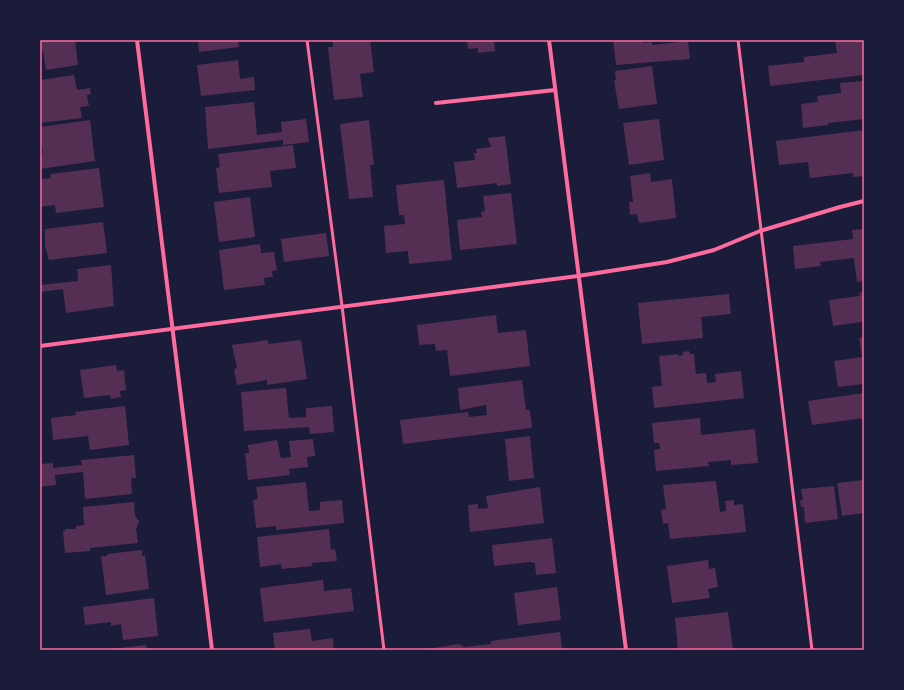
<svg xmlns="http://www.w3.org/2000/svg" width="904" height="690" font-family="Cabin,sans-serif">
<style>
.building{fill:#542f53}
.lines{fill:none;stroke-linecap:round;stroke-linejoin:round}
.service{stroke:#ff6b9d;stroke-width:3}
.minor{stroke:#ff6b9d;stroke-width:4}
.neatline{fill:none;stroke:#ff6b9d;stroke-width:1.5}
</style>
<rect width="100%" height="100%" fill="#1b1b3a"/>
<g class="building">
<path d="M42 40H75L78 65 46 70 43 51 40 52V41Z"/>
<path d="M198 40H238L239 47 199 52Z"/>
<path d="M332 40H370L374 72 360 74 363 97 334 100 328 47H333Z"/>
<path d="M467 40H494L495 51 478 53V48L468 49Z"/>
<path d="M613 40H643V43L652 42V45L688 41 690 59 616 65Z"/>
<path d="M835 40H864V75L770 86 768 66 804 62V57L837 53Z"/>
<path d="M238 60 240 79 254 77 255 90 201 96 197 65Z"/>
<path d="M652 66 657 104 619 109 614 81 616 80 615 71Z"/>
<path d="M74 75 77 90 90 88 91 94 87 95 89 106 80 107 82 118 40 123V80Z"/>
<path d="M863 81 864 119 828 123V125L803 128 801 104 818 102 817 96 841 93 840 83Z"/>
<path d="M254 102 257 135 282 132 281 122 306 119 309 142 283 145V140L208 149 205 107Z"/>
<path d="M659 119 664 160 629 165 623 123Z"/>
<path d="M90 120 95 161 40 169V154L43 153 40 127Z"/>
<path d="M369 120 374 165H370L373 197 349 199 340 124Z"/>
<path d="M864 130V176L853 177V173L810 178 808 162 779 165 776 141Z"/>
<path d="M505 136 511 184 497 186V183L457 188 454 162 475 160 474 153H477L476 149 491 147 488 138Z"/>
<path d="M293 145 296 168 270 171 272 187 219 193 216 168 220 167 218 154Z"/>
<path d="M99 168 104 207 56 213 55 205 40 207V179L51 178 50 174Z"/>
<path d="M650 173 651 182 672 179 676 218 639 223 637 214 630 215 629 202H633L630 176Z"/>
<path d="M444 180 452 260 409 264 408 251 386 253 384 226 405 224 404 215H399L396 185Z"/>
<path d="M511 193 517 244 460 250 457 220 482 217 481 212 485 211 483 196Z"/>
<path d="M250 197 255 237 219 242 214 202Z"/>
<path d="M103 222 107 253 49 260 45 246V229Z"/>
<path d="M864 229V281L857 282 854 258 820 262 821 266 795 269 793 246 853 239 852 230Z"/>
<path d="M326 233 329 256 284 262 281 239Z"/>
<path d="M260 244 261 253 274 252 277 270 272 271 273 277 264 278 265 285 224 290 219 250Z"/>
<path d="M111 265 114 306 66 313 63 289 40 292V285L78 281 77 269Z"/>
<path d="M864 292V328L862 322 833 326 829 300 860 296 859 293Z"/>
<path d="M729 294 731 314 701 317 703 338 642 344 638 303Z"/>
<path d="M496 315 498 333 526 330 530 366 450 376 447 350 436 351 435 344 419 345 417 325Z"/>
<path d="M864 337V384L838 387 834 361 862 357 859 338Z"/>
<path d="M268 340V344L301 340 307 379 267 385V380L237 385 234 369 237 368 232 345Z"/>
<path d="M689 351 690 354H694L696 374 706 373 707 383 716 382 715 374 741 371 744 398 654 408 652 387 662 386 659 356 678 354 679 356 683 355V352Z"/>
<path d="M116 365 117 371 124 370 126 390 120 391 121 397 111 399 110 395 84 398 80 370Z"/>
<path d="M522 380 526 410H530L532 428 403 444 400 420 468 412 469 417 487 415 486 405 460 410 458 388Z"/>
<path d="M286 388 289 418 306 417V408L332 406 334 432 310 434 309 427 244 431 241 392Z"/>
<path d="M864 393V418L812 425 808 401Z"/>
<path d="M125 406 129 445 90 450 88 436 53 440 51 418 76 415 75 412Z"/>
<path d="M700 418 701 435 755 429 758 463 731 465V460L708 462 709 466 656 471 654 450 660 449 659 443H654L652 423Z"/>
<path d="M530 436 534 478 509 481 505 439Z"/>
<path d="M313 439 315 456 307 457 308 467 289 469 290 475 248 480 245 453H249L248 445 277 440 281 458 291 457 289 441Z"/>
<path d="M134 455 136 478H131L132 494 85 499 83 472 55 475 56 485 40 487V464L53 463V468L82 465 81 460Z"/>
<path d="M864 480V513L842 516 837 483Z"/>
<path d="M716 481 720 512 726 511 725 501 734 500V505L743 504 746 532 670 539 668 523 663 524 661 510 666 509 663 485Z"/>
<path d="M306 482 309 511 320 510V502L342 500 344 523 276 530V526L256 528 253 500 258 499 256 487Z"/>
<path d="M834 486 838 519 805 523 804 507H801L800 500H803L801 489Z"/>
<path d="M540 487 544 523 470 532 468 505 478 504V509L488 508 486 496Z"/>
<path d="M134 502 135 516 139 521 136 529 138 543 90 548V551L65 553 63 531H65V529H76V526L84 525 83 507Z"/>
<path d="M329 529 331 550 335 549 337 561 312 563V566L282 569 281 564 260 567 257 537Z"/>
<path d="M552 538 556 573 536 575 535 563 530 562 494 566 492 545Z"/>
<path d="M142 550V556L145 555 149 589 106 595 101 556H107V554Z"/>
<path d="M708 560 709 569 715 568 718 587 708 589 710 598 672 603 667 566Z"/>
<path d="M323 580 324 591 351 588 354 611 264 622 260 588Z"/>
<path d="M557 587 561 620 518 625 514 593Z"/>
<path d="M154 598 158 636 123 640 121 624 111 626V622L85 625 83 607Z"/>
<path d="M728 612 733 650H678L675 618Z"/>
<path d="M310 629 312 641 333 638 334 650H275L273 633Z"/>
<path d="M560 632 562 650H421L459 644 464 647 491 644V641Z"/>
<path d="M146 645 147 650H111V649Z"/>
</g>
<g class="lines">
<g class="service">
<path d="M307 40 342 306 384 650"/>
<path d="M738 40 812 650"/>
</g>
<g class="minor">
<path d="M137 40 212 650"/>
<path d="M549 40 626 650"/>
<path d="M436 103 555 90"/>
<path d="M40 346 578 276 667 262 714 250 760 231 840 207 864 201"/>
</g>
</g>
<rect width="904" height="690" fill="none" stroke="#1b1b3a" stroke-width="82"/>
<rect x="41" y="41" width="822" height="608" class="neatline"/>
</svg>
